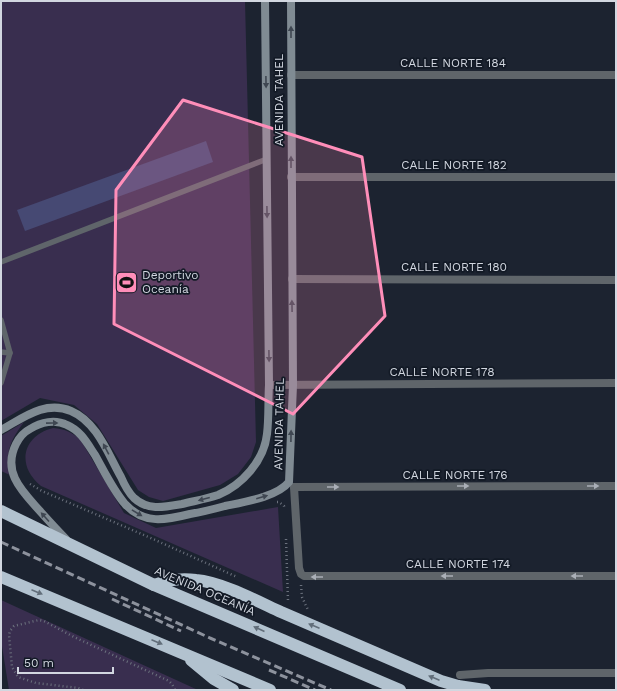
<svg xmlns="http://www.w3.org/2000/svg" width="617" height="691" font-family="'Work Sans',sans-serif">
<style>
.green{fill:#392e4f}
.building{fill:#464973}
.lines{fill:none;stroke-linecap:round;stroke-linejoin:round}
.path{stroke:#6c727e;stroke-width:2.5;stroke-dasharray:1 3;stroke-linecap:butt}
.lane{stroke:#5f656a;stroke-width:5.5}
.street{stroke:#5f656a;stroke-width:8}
.secondary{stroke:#808b93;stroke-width:8}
.highway{stroke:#b2c2cf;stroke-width:12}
.rail{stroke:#8d929d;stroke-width:3;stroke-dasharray:8 4;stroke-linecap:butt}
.oneway{fill:#3f4752}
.oneway2{fill:#aaafb7}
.oneway3{fill:#626e7a}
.marked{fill:#ff8eb9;fill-opacity:0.2;stroke:#ff8eb9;stroke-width:3;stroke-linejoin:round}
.labels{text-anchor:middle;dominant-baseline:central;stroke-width:3.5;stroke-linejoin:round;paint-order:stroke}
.street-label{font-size:12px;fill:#d2d7e0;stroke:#131a26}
.poi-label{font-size:12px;fill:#d2d7e0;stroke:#131a26;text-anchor:start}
</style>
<rect width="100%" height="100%" fill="#1c2330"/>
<g class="green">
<path d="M1 1H245L256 442 251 457 238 474 220 485 163 501 149 497 138 490 97 424 74 405 40 398 1 421Z"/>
<path d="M24 422C10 441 5 452 10 475L1 471V436Z"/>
<path d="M53 428C65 429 71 432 80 439L124 513 156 528 278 507 283 592 41 486C16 466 22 436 53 428Z"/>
<path d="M1 600 198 690H9L1 640Z"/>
</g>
<path class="building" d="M206 141 213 162 25 231 17 210Z"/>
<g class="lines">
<g class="path">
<path d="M30 484 42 491 153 539 237 577"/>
<path d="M277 502H279L284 506V508"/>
<path d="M286 539 288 601"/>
<path d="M301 585 302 597 308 610"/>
<path d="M83 690 78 688 36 683 18 677 12 667 9 635 10 631 14 626 39 620 44 621 74 637 169 681 172 684 175 690"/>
</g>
<g class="lane">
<path d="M1 262 267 159"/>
<path d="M1 320 10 353 1 383"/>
<path d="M1 352 10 353"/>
</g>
<g class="street">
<path d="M291 75H616"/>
<path d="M291 177H616"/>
<path d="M292 279 616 280"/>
<path d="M269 385 616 383"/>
<path d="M294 487 299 568 301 574 304 576H616"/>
<path d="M294 487 616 486"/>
<path d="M460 675 488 673H616"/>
</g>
<g class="secondary">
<path d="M1 430C23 418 45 400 71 411 97 422 108 454 121 477 124 484 128 492 134 498 148 511 165 507 182 504 194 501 206 499 218 495 242 485 264 461 267 434 269 418 268 401 269 385L265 1"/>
<path d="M66 539C57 530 48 520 39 510 22 491 2 472 16 444 19 438 24 432 30 429 41 422 55 419 67 425 81 431 87 443 95 455 104 471 113 490 125 504 144 525 166 520 190 514 202 512 214 509 225 506 244 502 277 497 289 482L293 385 291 1"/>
</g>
<g class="highway">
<path d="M1 511 154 585 400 690"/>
<path d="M1 577 270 690"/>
<path d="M154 585C167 580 181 578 196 580 221 582 257 601 281 612 334 635 388 658 441 681L458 686 485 690"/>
<path d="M191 660 214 679 233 690"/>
</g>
<g class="rail">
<path d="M1 542 210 638 331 690"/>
<path d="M112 599 181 631"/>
<path d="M269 670 315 690"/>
</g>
</g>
<defs><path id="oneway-solid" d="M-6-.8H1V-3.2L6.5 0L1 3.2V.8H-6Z"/></defs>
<g class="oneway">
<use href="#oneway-solid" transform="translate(291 32) rotate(-90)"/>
<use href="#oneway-solid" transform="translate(266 82) rotate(89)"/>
<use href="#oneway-solid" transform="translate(291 162) rotate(-90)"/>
<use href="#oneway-solid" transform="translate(267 212) rotate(89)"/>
<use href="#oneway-solid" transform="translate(292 306) rotate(-91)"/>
<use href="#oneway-solid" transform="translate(269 356) rotate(89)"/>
<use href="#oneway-solid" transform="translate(52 423) rotate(-1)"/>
<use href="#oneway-solid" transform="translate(291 436) rotate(-89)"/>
<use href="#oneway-solid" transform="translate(106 449) rotate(-118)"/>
<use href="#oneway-solid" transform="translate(262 497) rotate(-16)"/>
<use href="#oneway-solid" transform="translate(204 499) rotate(165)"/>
<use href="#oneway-solid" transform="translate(137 513) rotate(31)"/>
<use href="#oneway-solid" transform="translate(45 517) rotate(-132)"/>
</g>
<g class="oneway2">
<use href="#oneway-solid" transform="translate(463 486)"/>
<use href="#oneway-solid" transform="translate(593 486)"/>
<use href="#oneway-solid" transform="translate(333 487)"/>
<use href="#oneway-solid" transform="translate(447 576) rotate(180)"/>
<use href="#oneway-solid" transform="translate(577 576) rotate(180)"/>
<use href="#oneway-solid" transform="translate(317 577) rotate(180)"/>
</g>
<g class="oneway3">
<use href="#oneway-solid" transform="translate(37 592) rotate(23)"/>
<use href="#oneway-solid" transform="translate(314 626) rotate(-157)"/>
<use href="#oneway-solid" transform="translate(259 629) rotate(-156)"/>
<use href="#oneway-solid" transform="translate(157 642) rotate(23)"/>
<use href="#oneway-solid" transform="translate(434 678) rotate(-157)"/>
</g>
<path class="marked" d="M183 100 362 157 385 316 293 414 114 324 116 190Z"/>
<defs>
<symbol id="stadium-square" viewBox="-11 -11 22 22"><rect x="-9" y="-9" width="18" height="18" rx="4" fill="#ff8eb9" stroke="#131a26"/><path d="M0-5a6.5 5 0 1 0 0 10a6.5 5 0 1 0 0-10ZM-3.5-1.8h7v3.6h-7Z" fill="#111"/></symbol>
</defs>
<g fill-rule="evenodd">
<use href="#stadium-square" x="114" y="270" width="25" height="25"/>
</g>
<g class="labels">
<g class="street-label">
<text x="453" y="63">CALLE NORTE 184</text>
<text transform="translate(279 100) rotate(-90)">AVENIDA TAHEL</text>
<text x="454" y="165">CALLE NORTE 182</text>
<text x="454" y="267">CALLE NORTE 180</text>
<text x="442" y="372">CALLE NORTE 178</text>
<text transform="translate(279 424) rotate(-89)">AVENIDA TAHEL</text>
<text x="455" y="475">CALLE NORTE 176</text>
<text x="458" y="564">CALLE NORTE 174</text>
<text transform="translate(205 591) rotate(23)">AVENIDA OCEANÍA</text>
</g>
<g class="poi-label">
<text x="142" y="275">Deportivo<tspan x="142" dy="14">Oceanía</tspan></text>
</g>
</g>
<rect width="617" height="691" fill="none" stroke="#d2d7e0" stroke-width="4"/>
<path d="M18 667v6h95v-6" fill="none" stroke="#d2d7e0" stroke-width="2"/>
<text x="24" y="667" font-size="12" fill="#d2d7e0" stroke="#131a26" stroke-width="3" paint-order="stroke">50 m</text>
</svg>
